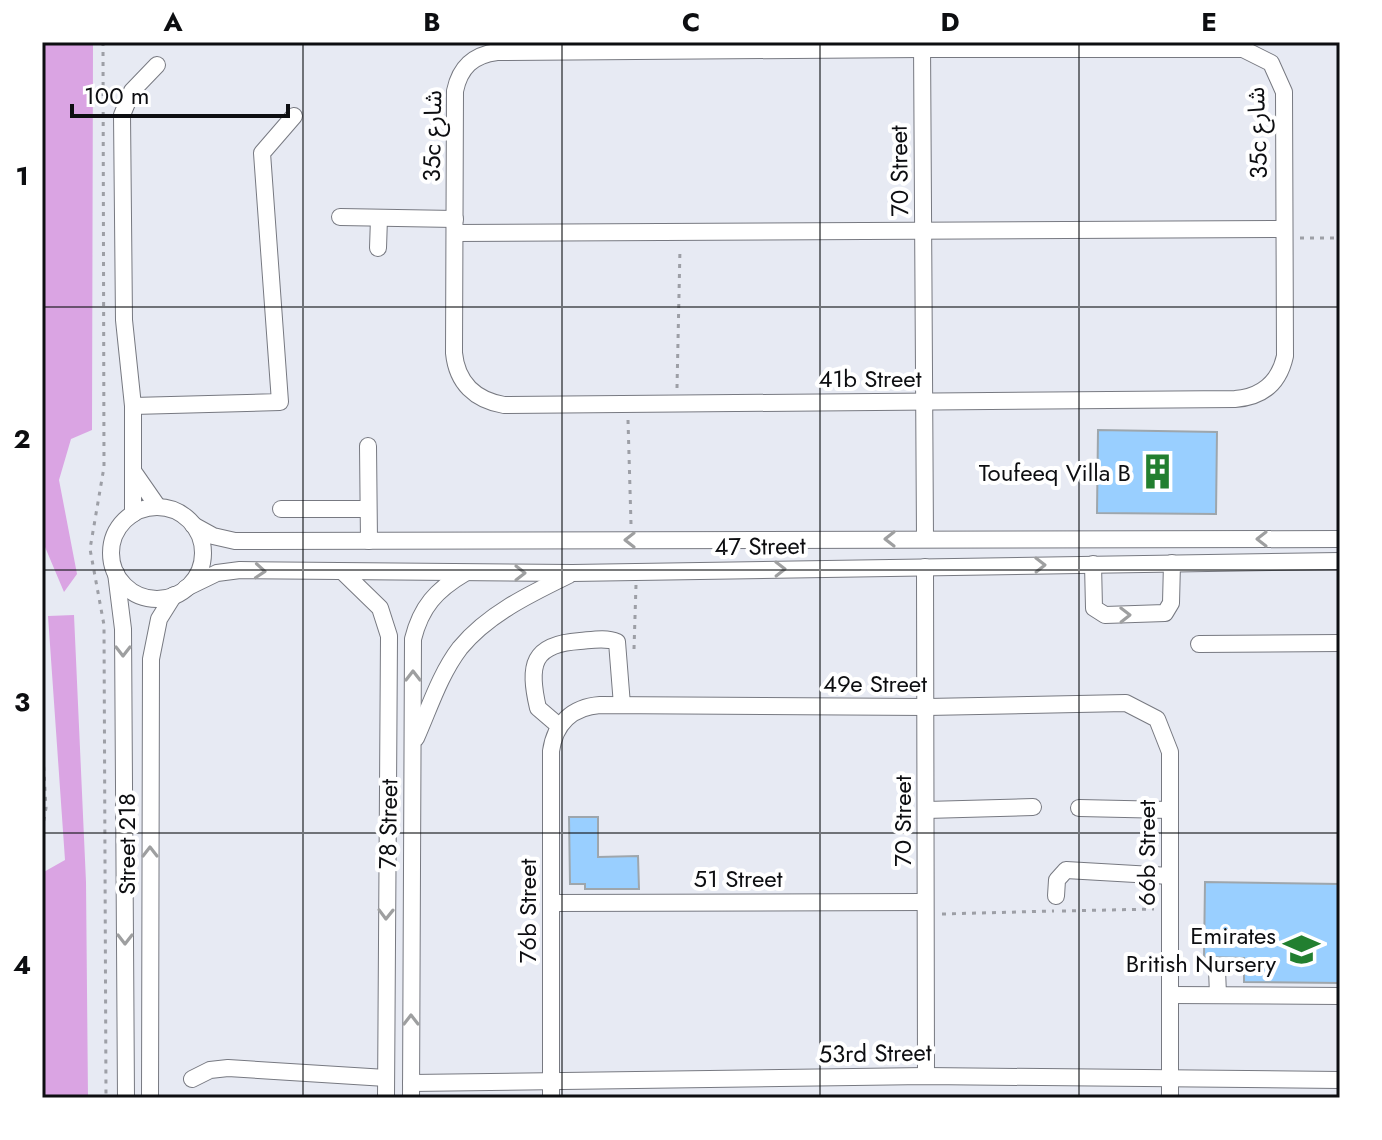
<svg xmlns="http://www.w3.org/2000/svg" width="1382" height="1140" font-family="Jost,'Noto Sans Arabic',sans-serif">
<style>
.green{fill:#daa4e3}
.building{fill:#99cfff;stroke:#9ea6ac;stroke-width:2}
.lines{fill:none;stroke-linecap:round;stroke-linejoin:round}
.minor-casing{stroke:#777981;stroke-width:18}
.path{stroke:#9d9fa6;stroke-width:3;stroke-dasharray:4 6;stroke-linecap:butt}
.minor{stroke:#fff;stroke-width:16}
.oneway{stroke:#9e9fa0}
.grid{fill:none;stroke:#0d0e11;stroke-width:2;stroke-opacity:0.55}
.labels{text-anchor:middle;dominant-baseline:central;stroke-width:8;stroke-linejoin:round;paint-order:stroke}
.street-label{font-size:24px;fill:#0d0e11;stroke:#fff}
.poi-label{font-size:24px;fill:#0d0e11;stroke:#fff;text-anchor:end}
.neatline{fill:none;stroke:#0d0e11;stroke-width:3}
.grid-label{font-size:26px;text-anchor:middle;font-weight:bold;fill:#0d0e11}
</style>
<rect width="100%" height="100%" fill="#e7eaf3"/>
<g class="green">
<path d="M42 42H93L92 430 71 439 59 480 77 574 64 592 45 547 42 520Z"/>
<path d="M74 615 86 882 88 1098H42V873L65 860 48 616Z"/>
</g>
<g class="building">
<path d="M1098 430 1217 432 1216 514 1097 513Z"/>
<path d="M569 817H598V857L638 856 639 889H585V884H570Z"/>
<path d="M1205 882 1340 884V983L1244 982V958L1204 957Z"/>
</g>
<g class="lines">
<defs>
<g id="minor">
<path d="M922 42 925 539"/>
<path d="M921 49H1243L1271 63 1284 92 1285 356C1279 383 1262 397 1235 399L504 405C475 400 457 383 454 353L455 91C460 67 473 55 497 52Z"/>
<path d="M157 65 132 91 122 115 124 320 133 406 280 402 262 153 294 116"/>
<path d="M340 217 455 219"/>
<path d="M455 233 1282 229"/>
<path d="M378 248 379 218"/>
<path d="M368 446 369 541"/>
<path d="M133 471 158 507"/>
<circle cx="157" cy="553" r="46"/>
<path d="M281 509H368"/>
<path d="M133 514V406"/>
<path d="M193 525 213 536 235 541 1340 539"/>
<path d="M1093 564 1094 608 1105 615 1165 613 1171 603 1172 563"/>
<path d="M925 567 926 1076"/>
<path d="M116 573 123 629 126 1098"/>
<path d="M344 573 380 608 389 636 386 1098"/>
<path d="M186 588 217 573 240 570 572 573 1340 561"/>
<path d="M1199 644 1340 643"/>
<path d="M559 726 538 708C528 665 532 644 580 641 592 640 606 637 617 642L622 705"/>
<path d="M416 738C429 709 440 674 460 648 488 614 530 594 569 575"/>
<path d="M1079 808 1170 810"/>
<path d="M926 810 1033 807"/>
<path d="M1056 896 1057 880 1066 870 1170 876"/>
<path d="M551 903 925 902"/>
<path d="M1217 969 1218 995"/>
<path d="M1170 995 1340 996"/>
<path d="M192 1079 210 1070 228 1068 386 1078"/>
<path d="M411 1083 926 1076 1340 1080"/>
<path d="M150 1098 151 659 159 619 174 595"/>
<path d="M411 1098 413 639C421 607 436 590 465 573"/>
<path d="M551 1098V751C555 724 572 707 600 705L927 707 1126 703 1157 719 1170 752V1098"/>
</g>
</defs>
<use href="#minor" class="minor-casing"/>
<g class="path">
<path d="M103 42 104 467 90 549 104 625 106 1098"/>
<path d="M1300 238H1340"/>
<path d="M677 388 680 248"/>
<path d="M628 420 631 524"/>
<path d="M634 649 636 585"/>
<path d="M42 737 46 808 42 831"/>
<path d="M1062 911 1154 909"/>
<path d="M942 914 1054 911"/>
</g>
<use href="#minor" class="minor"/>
</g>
<defs><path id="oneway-chevron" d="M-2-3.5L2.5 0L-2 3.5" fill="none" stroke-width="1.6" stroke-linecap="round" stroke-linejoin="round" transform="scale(2)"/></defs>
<g class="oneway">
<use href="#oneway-chevron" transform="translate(890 539) rotate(180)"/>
<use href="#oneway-chevron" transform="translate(1262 539) rotate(-180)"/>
<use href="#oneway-chevron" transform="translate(630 540) rotate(180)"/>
<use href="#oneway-chevron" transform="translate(1040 565) rotate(-1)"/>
<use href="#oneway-chevron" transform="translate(780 569) rotate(-1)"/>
<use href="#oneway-chevron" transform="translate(260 571) rotate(4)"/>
<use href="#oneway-chevron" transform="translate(520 573)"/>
<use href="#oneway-chevron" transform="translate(1125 615) rotate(-1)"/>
<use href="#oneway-chevron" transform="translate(123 651) rotate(90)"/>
<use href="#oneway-chevron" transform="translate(413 676) rotate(-90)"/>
<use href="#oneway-chevron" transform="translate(150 852) rotate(-90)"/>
<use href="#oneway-chevron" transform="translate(386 914) rotate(91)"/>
<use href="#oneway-chevron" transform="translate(125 939) rotate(90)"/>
<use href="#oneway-chevron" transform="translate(411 1020) rotate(-90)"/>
</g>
<path class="grid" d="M303 42V1098M562 42V1098M820 42V1098M1079 42V1098M42 307H1340M42 570H1340M42 833H1340"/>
<defs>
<symbol id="building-bare" viewBox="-9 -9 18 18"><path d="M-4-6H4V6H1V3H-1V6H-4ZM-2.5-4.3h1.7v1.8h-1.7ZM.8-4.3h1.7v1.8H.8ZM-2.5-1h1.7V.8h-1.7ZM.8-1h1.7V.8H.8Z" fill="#227f30" stroke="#fff" stroke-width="2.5" paint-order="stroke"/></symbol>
<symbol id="school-bare" viewBox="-9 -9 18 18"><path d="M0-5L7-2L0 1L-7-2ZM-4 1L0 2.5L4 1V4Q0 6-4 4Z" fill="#227f30" stroke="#fff" stroke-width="2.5" paint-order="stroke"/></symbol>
</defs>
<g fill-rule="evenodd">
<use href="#building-bare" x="1132" y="446" width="51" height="51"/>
<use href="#school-bare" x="1276" y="924" width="51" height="51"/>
</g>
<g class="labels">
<g class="street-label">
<text transform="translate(1257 133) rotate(-92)">35c شارع</text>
<text transform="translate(432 136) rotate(-89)">35c شارع</text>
<text transform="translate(899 171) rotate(-91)">70 Street</text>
<text x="870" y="378">41b Street</text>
<text transform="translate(760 546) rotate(-1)">47 Street</text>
<text x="875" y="683">49e Street</text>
<text transform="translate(902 821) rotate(-90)">70 Street</text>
<text transform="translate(388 824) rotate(-89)">78 Street</text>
<text transform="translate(126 844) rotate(-90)">Street 218</text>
<text transform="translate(1146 853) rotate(-90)">66b Street</text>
<text x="738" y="878">51 Street</text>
<text transform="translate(527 911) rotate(-90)">76b Street</text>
<text transform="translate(875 1053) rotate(-1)">53rd Street</text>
</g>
<g class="poi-label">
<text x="1131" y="472">Toufeeq Villa B</text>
<text x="1276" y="935">Emirates<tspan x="1276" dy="28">British Nursery</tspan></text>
</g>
</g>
<rect width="1382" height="1140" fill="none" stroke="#ffffff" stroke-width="88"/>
<path d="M72 104v12h216v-12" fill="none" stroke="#0d0e11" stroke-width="4"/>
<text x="84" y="104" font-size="24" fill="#0d0e11" stroke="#ffffff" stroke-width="6" paint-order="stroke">100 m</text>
<rect x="44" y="44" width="1294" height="1052" class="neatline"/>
<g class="grid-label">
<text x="173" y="31">A</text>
<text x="432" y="31">B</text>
<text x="691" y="31">C</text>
<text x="950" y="31">D</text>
<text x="1209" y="31">E</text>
<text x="22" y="185">1</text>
<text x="22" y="448">2</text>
<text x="22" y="711">3</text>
<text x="22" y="974">4</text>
</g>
</svg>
